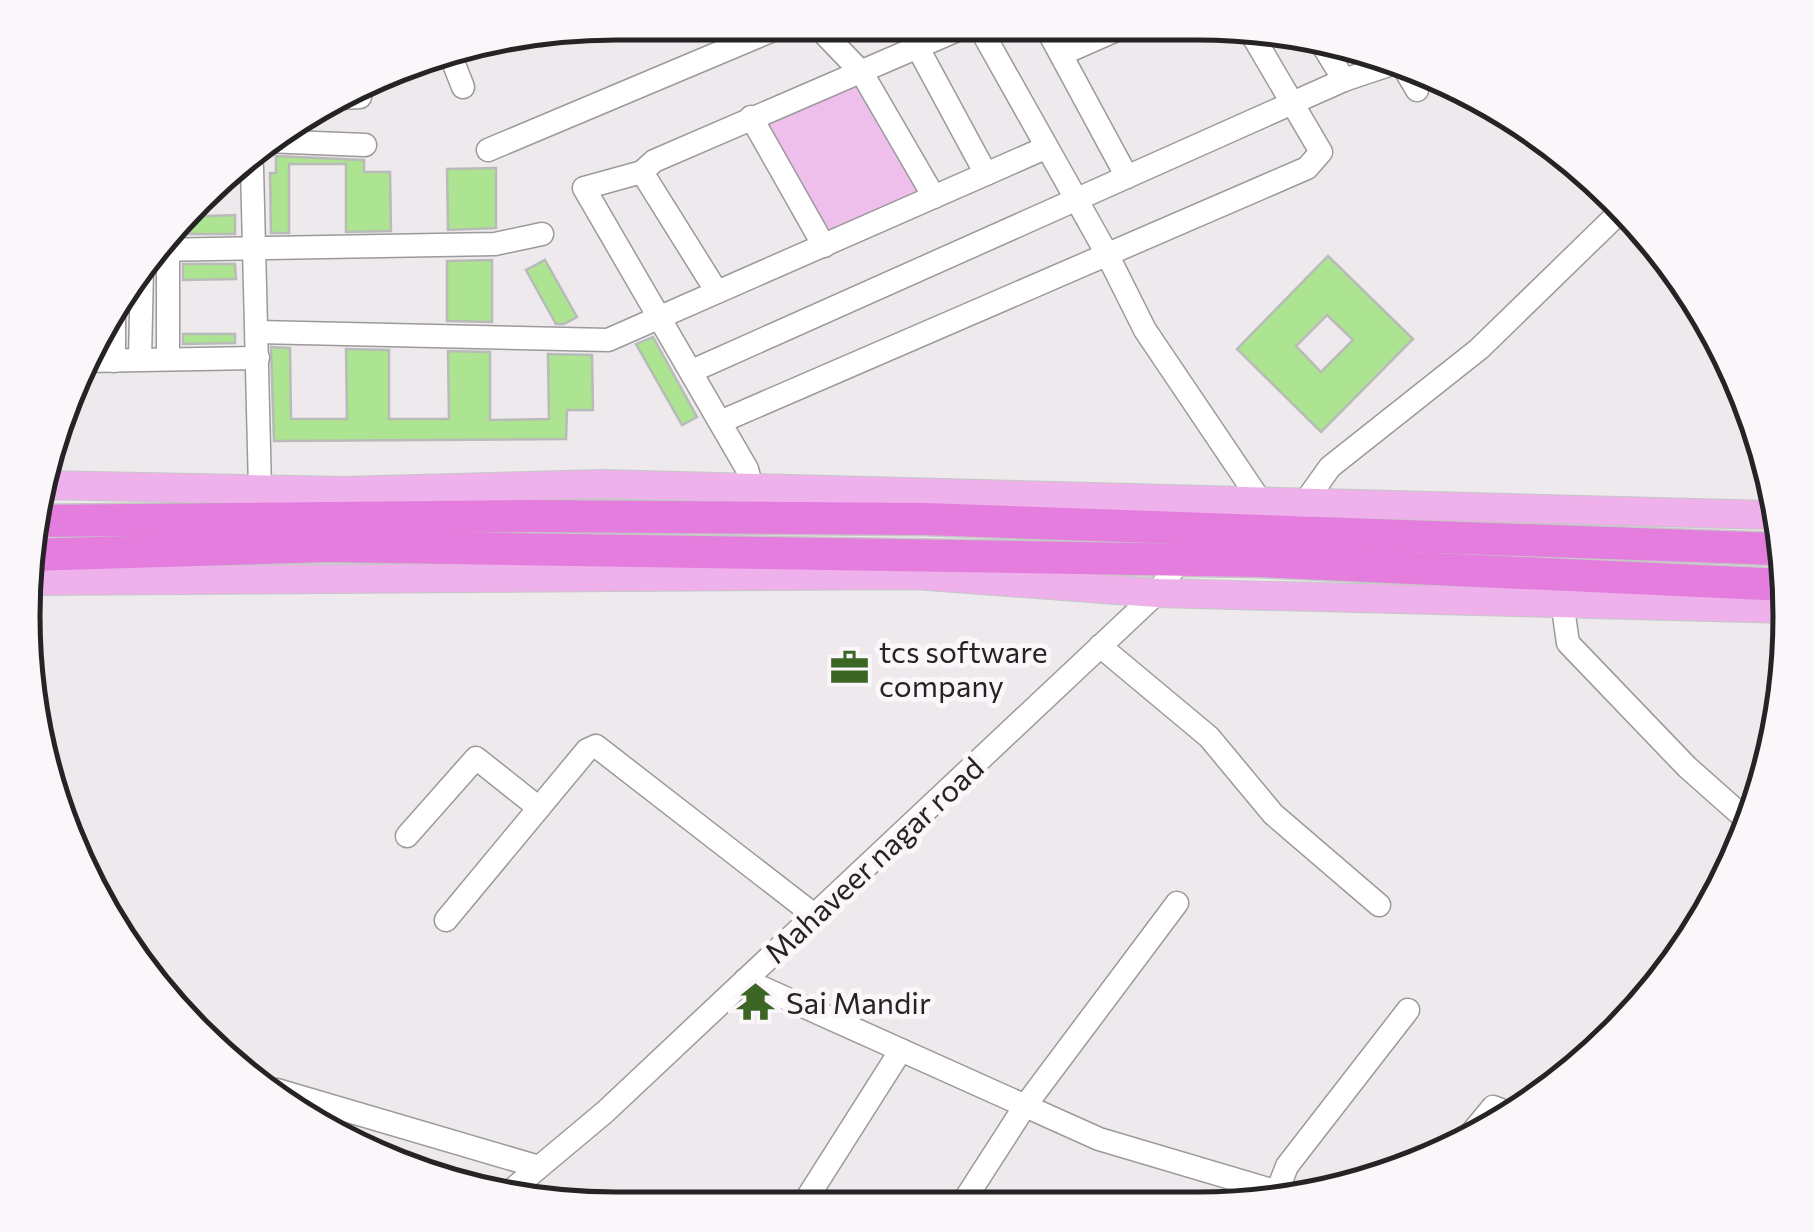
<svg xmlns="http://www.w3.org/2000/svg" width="1813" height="1232" font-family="Commissioner,sans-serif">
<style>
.green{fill:#efbfeb}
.building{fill:#ace491;stroke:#b8bbb7;stroke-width:2.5;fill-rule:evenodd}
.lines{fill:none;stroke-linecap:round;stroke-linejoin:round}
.minor-casing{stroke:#9c999c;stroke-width:25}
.major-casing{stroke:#c6c6c6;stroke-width:30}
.highway-casing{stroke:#c6c6c6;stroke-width:35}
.minor{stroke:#fff;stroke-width:22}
.major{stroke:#efb1eb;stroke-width:28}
.highway{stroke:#e47dde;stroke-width:32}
.labels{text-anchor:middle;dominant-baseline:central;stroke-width:10;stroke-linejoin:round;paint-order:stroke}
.poi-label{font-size:30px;fill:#252325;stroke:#faf6f9;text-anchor:start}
.street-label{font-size:30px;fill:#252325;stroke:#faf6f9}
.rim{fill:none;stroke:#252325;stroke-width:5}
</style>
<rect width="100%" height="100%" fill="#ede9ec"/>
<path class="green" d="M862 74 924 190 823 233 762 119Z"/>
<g class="building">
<path d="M276 156 364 160V172H390L391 231 346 232V164H289V233H271L270 173H276Z"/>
<path d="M496 168V228L448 230 447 169Z"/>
<path d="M235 215V234H183L179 217Z"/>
<path d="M1328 256 1413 339 1321 432 1237 349ZM1327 315 1353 340 1321 372 1296 346Z"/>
<path d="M492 260V322L447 321V261Z"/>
<path d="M545 260 577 317 564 324H556L526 270Z"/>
<path d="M183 264H235L236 279 183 280Z"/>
<path d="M183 334H235V343L183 344Z"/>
<path d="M653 337 697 417 682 425 636 344Z"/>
<path d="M271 347 290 348 291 419H347L346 349 389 350V419H449L448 351 490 352V420L549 419 548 354 592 355 593 410H567L566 439 274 441Z"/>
</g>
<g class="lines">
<defs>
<g id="minor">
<path d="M817 26 862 73 934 197"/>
<path d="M980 28 1107 254 1145 330 1261 502 1260 512"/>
<path d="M1047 29 1127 177"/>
<path d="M540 33 541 35"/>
<path d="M1317 36 1344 80"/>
<path d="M448 49 463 87"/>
<path d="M919 50 986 174"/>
<path d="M1062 54 1114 31"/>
<path d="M1404 68 1417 90"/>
<path d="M340 98 360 97 361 89"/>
<path d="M751 117 824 246"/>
<path d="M266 141 365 145"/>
<path d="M488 150 785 25"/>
<path d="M252 167 260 489"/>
<path d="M642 172 717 292"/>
<path d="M154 250 495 244 542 234"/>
<path d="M114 314V361"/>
<path d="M258 332 608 340 1045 148"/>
<path d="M140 359 142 269"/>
<path d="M168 359V227"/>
<path d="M85 361 258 358"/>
<path d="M692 371 1344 80 1392 64"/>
<path d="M720 422 1307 168 1321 152 1251 33"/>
<path d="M752 488 747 469 584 188 642 172 654 161 962 28"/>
<path d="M1305 513V502L1330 467 1479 349 1624 208"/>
<path d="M1562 601 1568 643 1687 767 1749 822"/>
<path d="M1100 646 1209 737 1273 814 1379 905"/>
<path d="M407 836 476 758 539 808"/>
<path d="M446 920 587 750 596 746 814 915"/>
<path d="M745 980 1099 1139 1298 1198"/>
<path d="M277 1090 539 1167"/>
<path d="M1459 1148 1493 1107 1509 1113"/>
<path d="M513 1189 605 1112 1157 593 1179 561"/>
<path d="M1277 1192 1287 1166 1408 1010"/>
<path d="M962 1204 1025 1106 1177 903"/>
<path d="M802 1206 901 1050"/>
</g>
<g id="major">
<path d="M42 485 345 491 603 484 1770 515"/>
<path d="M29 581 915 575 1157 593 1789 609"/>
</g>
<g id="highway">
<path d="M32 521 530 516 925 519 1777 549"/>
<path d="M28 555 328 546 1260 561 1784 585"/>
</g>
</defs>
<use href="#minor" class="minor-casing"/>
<use href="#major" class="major-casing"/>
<use href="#highway" class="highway-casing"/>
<use href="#minor" class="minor"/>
<use href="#major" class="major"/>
<use href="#highway" class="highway"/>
</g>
<defs>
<symbol id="office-bare" viewBox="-9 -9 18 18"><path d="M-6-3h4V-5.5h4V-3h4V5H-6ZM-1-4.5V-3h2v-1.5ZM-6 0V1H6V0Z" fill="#3b6623" stroke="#faf6f9" stroke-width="2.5" paint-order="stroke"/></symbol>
<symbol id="temple-bare" viewBox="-9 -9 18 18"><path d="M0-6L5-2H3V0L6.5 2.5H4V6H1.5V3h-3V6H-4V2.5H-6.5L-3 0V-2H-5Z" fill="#3b6623" stroke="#faf6f9" stroke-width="2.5" paint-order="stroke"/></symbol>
</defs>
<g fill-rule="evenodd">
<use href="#office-bare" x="822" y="640" width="55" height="55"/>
<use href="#temple-bare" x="728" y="974" width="55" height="55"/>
</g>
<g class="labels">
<g class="poi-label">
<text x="879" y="650">tcs software<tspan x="879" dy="34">company</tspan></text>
<text x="786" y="1001">Sai Mandir</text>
</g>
<g class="street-label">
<text transform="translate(873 859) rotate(-43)">Mahaveer nagar road</text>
</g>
</g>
<path d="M0 0H1813V1232H0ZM616 40H1197A576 576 0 0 1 1773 616V616A576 576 0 0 1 1197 1192H616A576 576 0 0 1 40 616V616A576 576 0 0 1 616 40Z" fill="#faf6f9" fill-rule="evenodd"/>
<path class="rim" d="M616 40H1197A576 576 0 0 1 1773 616V616A576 576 0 0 1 1197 1192H616A576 576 0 0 1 40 616V616A576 576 0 0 1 616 40Z"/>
</svg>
